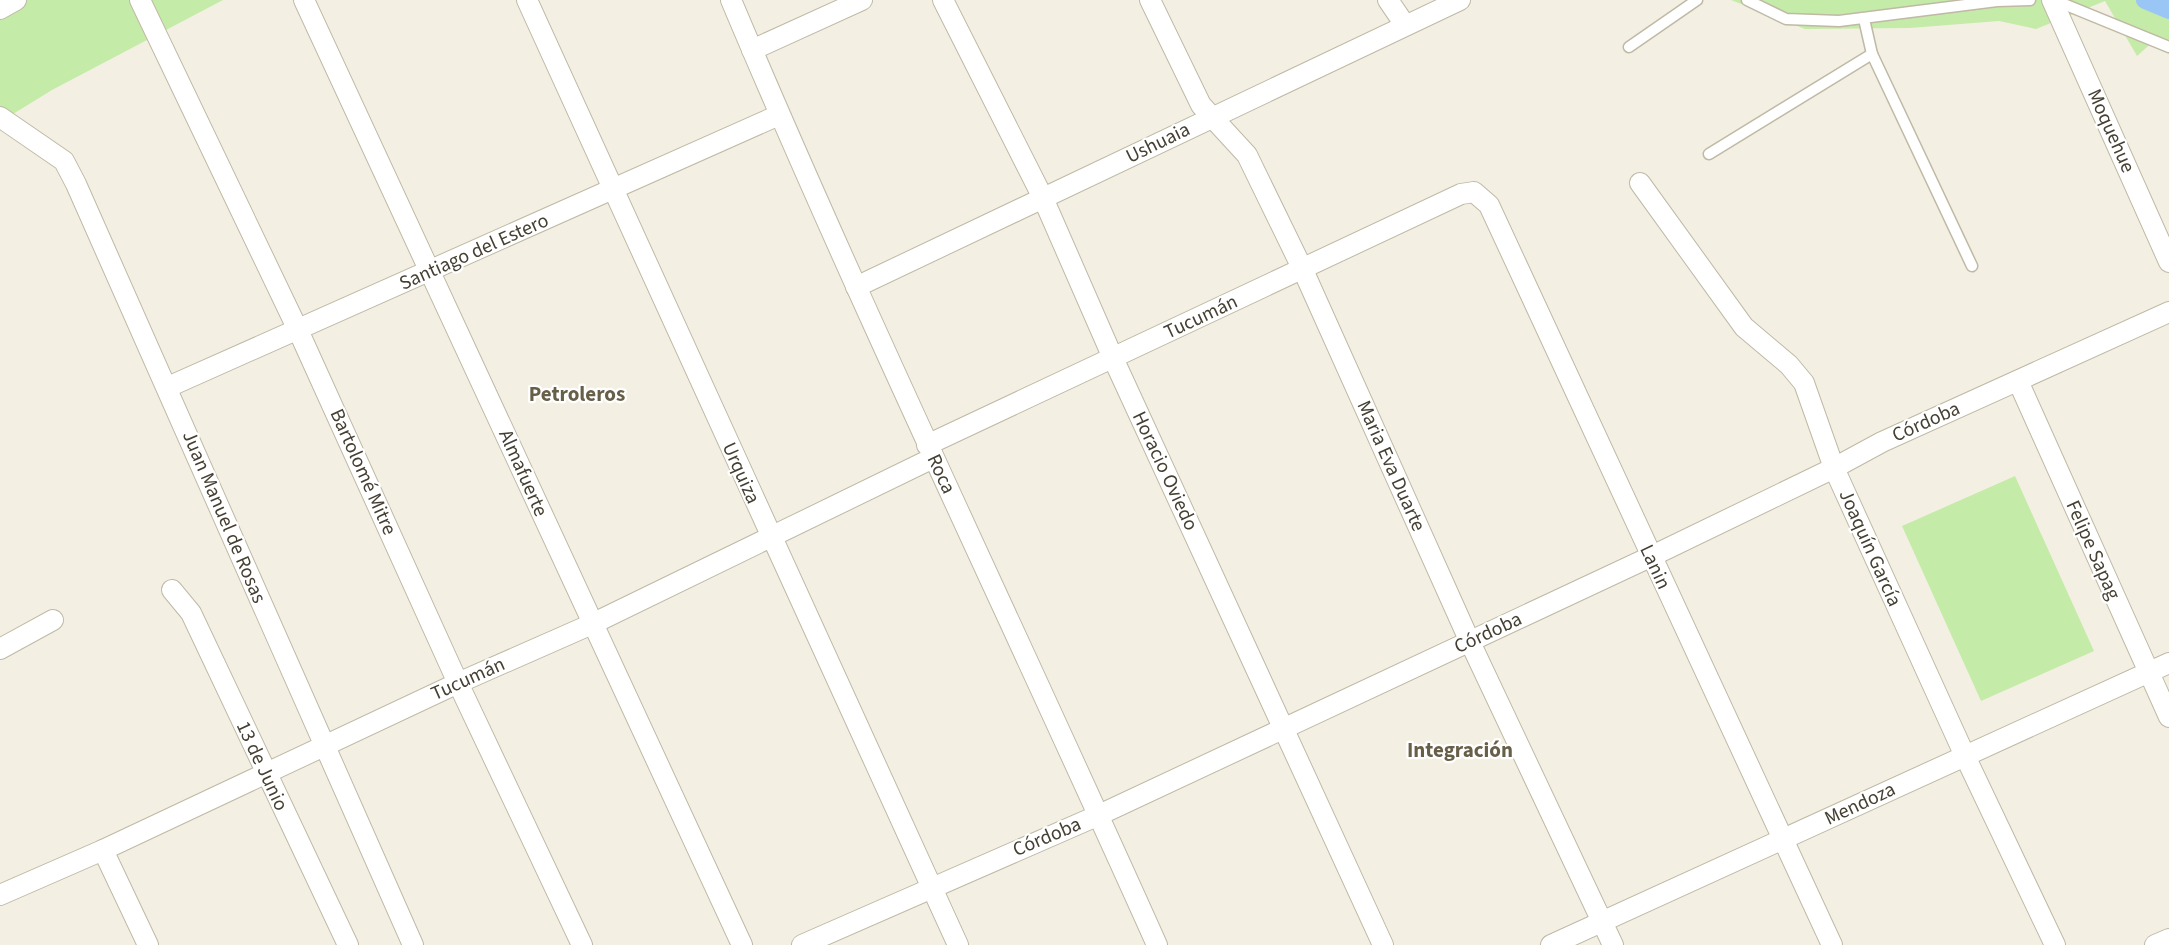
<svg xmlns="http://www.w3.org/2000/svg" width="2169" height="945" font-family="'Source Sans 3',sans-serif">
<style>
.green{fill:#c5eba8}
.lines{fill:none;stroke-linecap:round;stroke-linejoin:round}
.canal{stroke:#9ac6f5;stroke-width:18}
.service-casing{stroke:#bfb9a5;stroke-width:13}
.minor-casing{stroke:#bfb9a5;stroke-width:22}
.service{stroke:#fff;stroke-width:10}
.minor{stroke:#fff;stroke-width:20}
.labels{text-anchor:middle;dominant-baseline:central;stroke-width:4.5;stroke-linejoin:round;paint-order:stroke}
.street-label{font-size:20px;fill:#454033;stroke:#fff}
.neighbourhood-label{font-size:21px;font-weight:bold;fill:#685f49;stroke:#fff}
</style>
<rect width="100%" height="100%" fill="#f3f0e3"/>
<g class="green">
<path d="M0 0H223L52 90 0 122Z"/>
<path d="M1731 0H2169V47L2156 39 2137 56 2105 1 2036 29 1999 21 1910 28 1805 29Z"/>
<path d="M2015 476 2094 651 1981 701 1902 526Z"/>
</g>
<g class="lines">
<path class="canal" d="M2145 0 2169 10"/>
<defs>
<g id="service">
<path d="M1747 0 1786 19 1839 21 1997 1 2030 0"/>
<path d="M2054 0 2169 47"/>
<path d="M1864 19 1872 54 1972 266"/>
<path d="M1629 47 1697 0"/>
<path d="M1709 154 1872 54"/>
</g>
<g id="minor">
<path d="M140 0 298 330 458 683 582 945"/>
<path d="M304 0 742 945"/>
<path d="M527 0 958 945"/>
<path d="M731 0C865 318 1016 630 1157 945"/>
<path d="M943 0 1043 198 1113 358 1383 945"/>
<path d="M1150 0 1201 105 1247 155 1303 270 1470 642 1613 945"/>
<path d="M1388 0 1405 25"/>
<path d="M2052 0 2169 262"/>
<path d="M0 9 16 0"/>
<path d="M752 50 862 0"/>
<path d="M0 117 64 161 76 184 413 945"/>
<path d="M1640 183 1744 327 1789 365 1804 383 1834 468 1965 756 2055 945"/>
<path d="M856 287 1460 0"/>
<path d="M2018 381 2169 717"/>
<path d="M168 387 779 115"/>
<path d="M927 445 1461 194 1474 192 1489 205 1832 945"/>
<path d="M172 590 191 613 348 945"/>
<path d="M0 649 53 620"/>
<path d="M103 850 148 945"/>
<path d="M0 895 103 850 458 683 592 624 933 458"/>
<path d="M802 945 1099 815 1650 557 1834 468 1882 442 2169 312"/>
<path d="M1551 945 2169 663"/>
<path d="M2155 945 2169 939"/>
</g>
</defs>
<use href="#service" class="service-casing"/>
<use href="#minor" class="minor-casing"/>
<use href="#service" class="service"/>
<use href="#minor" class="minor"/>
</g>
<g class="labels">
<g class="street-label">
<text transform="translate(2111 131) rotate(66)">Moquehue</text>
<text transform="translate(1158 143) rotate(-26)">Ushuaia</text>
<text transform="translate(474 252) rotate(-24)">Santiago del Estero</text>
<text transform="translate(1201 317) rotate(-25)">Tucumán</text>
<text transform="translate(1926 422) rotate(-24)">Córdoba</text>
<text transform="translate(1391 466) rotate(66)">Maria Eva Duarte</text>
<text transform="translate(1165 471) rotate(65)">Horacio Oviedo</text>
<text transform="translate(363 472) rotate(66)">Bartolomé Mitre</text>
<text transform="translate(523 473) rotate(66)">Almafuerte</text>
<text transform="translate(741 473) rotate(66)">Urquiza</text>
<text transform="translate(941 474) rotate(65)">Roca</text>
<text transform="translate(224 517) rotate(67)">Juan Manuel de Rosas</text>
<text transform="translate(1870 548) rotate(66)">Joaquín García</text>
<text transform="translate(2093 550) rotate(66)">Felipe Sapag</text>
<text transform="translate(1655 567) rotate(65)">Lanin</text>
<text transform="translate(1488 633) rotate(-25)">Córdoba</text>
<text transform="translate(468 679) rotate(-24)">Tucumán</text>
<text transform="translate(262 766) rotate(65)">13 de Junio</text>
<text transform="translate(1860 804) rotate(-25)">Mendoza</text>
<text transform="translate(1047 837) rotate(-23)">Córdoba</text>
</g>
<g class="neighbourhood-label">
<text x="577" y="394">Petroleros</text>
<text x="1460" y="750">Integración</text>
</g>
</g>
</svg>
